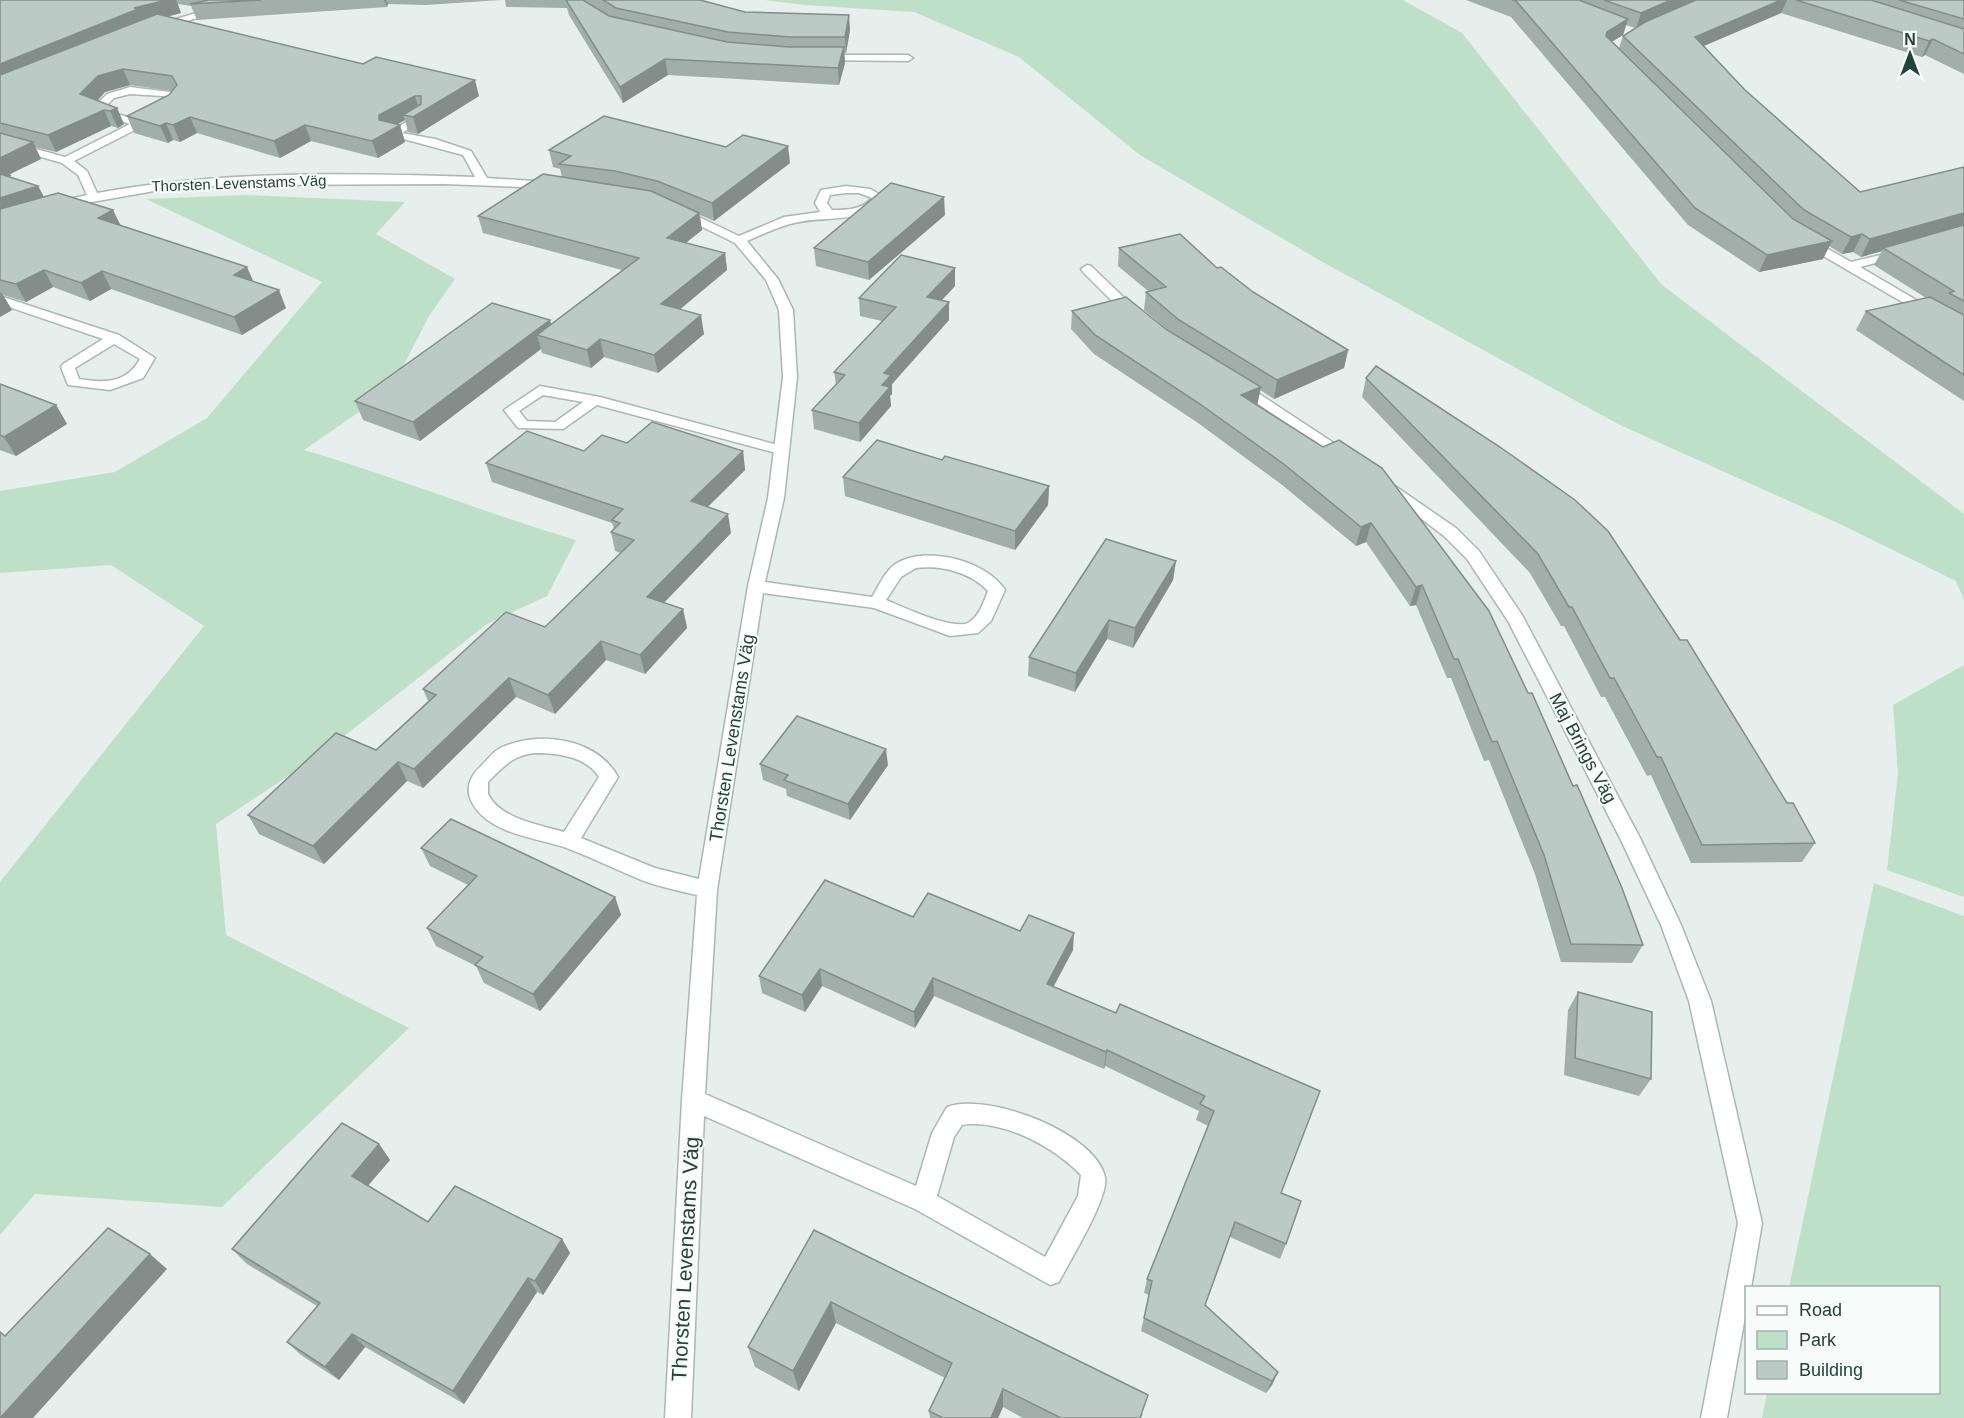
<svg xmlns="http://www.w3.org/2000/svg" width="1964" height="1418" font-family="Arial,sans-serif">
<style>
.green{fill:#bfe0c8}
.lines{fill:none;stroke-linecap:round;stroke-linejoin:round}
.lane-casing{stroke:#a8b8b2;stroke-width:3}
.street-casing{stroke:#a8b8b2;stroke-width:3}
.lane{fill:#fff;fill-rule:evenodd}
.street{fill:#fff;fill-rule:evenodd}
.wall{fill:#a1aea9;fill-rule:evenodd}
.shaded-wall{fill:#838d89}
.building{fill:#bbcac4;stroke:#838d89;stroke-width:1.5}
.labels{text-anchor:middle;dominant-baseline:central;stroke-width:4.5;stroke-linejoin:round;paint-order:stroke}
.far-street-label{font-size:15px;fill:#24423a;stroke:#f7fbf9}
.street-label{font-size:18px;fill:#24423a;stroke:#f7fbf9}
.near-street-label{font-size:21px;fill:#24423a;stroke:#f7fbf9}
</style>
<rect width="100%" height="100%" fill="#e6efeb"/>
<g class="green">
<path d="M765 0H1403L1462 33 1662 285 1964 514V600L1956 581 1840 524 1620 425 1319 260 1140 155 1019 57 914 12 805 5Z"/>
<path d="M247 195 405 202 376 234 455 279 429 316 391 390 304 450C396 477 485 513 576 540L547 596 487 624 324 752 216 824 226 935 409 1028 222 1207 35 1194 0 1235V882L204 626 111 565 0 573V491L115 472 207 418 322 282 146 199Z"/>
<path d="M1964 665V897L1887 870 1898 774 1893 705Z"/>
<path d="M1874 883 1964 916V1418H1762L1767 1393 1938 1392V1288L1789 1287Z"/>
</g>
<g class="lines">
<defs>
<g id="lane">
<path d="M0 296 119 335 155 358 143 378 110 390 68 385 61 367 63 364 103 339 0 304ZM114 344 140 359C126 384 104 383 79 379L75 368Z"/>
<path d="M540 386 600 397 785 447 787 450 780 454 597 405 563 429 518 428 504 410ZM543 395 583 402 555 422 527 421 519 411Z"/>
</g>
<g id="street">
<path d="M217 7 222 10 220 12 157 29 152 26Z"/>
<path d="M820 55H908L913 58 908 61 816 60V56Z"/>
<path d="M130 87 177 93 182 101 174 110 74 161 87 171 97 193C219 170 352 173 475 177L463 155 385 134 421 114 425 115V119L402 133 435 139 471 151 487 178 551 182 557 185 551 188 444 184 230 185 160 190 52 209V203L87 195 78 175 62 163 0 145V139L65 157 130 124 90 111 107 94ZM130 94 163 96 171 101 139 120 102 110 114 98Z"/>
<path d="M846 186 870 189 885 197C863 227 822 214 790 224 775 228 761 235 747 241L778 279 793 310 797 377 784 498 765 582 872 597C879 586 885 570 897 563 927 545 987 561 1005 590L991 621 978 633 950 636 874 608 763 593 717 890 705 1094 916 1186 932 1133 947 1107C987 1092 1095 1132 1105 1177 1110 1196 1069 1262 1059 1282L1050 1285 915 1209 704 1116 691 1418H665L682 1100 697 895C679 891 661 887 644 881 617 870 591 857 564 847 536 838 496 834 477 810 464 794 467 779 481 766 488 759 495 749 505 746 543 730 598 740 618 777L581 838 655 868 699 879 748 586 768 498 783 377 779 310 766 280 735 243 674 213 684 210 739 236 784 217 820 212 815 203 821 190ZM846 193H859L872 198C862 210 846 210 832 210L827 203 830 195ZM916 568C941 565 970 572 988 591 984 601 979 617 968 623 952 630 903 607 886 600L901 577ZM535 753C557 753 586 756 599 777L564 832C540 825 500 819 488 794V782C503 767 513 755 535 753ZM969 1124C1008 1122 1055 1148 1081 1175L1078 1196 1045 1257 937 1196 954 1137 962 1125Z"/>
<path d="M1805 236 1851 262 1906 249V255L1860 267 1964 328V338L1801 243 1799 240Z"/>
<path d="M1087 265 1091 266 1140 313V319H1130L1083 272 1081 269Z"/>
<path d="M1238 380 1352 455 1354 458 1352 461H1342L1233 387 1231 384Z"/>
<path d="M1382 477 1456 528 1479 551 1522 615 1640 838 1681 925 1711 1001 1762 1223 1751 1288H1746V1311L1727 1418H1701L1738 1223 1689 1001 1661 925 1620 838 1508 621 1467 559 1444 536 1377 485 1374 482 1377 479Z"/>
</g>
</defs>
<use href="#lane" class="lane-casing"/>
<use href="#street" class="street-casing"/>
<use href="#lane" class="lane"/>
<use href="#street" class="street"/>
</g>
<g class="wall">
<path d="M0 0H501L426 5 388 4 387 7 197 20 191 6 178 4 181 13 168 16 479 96 418 134 408 132 405 120 398 124 400 125 405 142 378 158 311 141 280 158 197 133 180 142 173 140 168 143 134 133 127 116 169 95 172 91 130 85 105 92 97 101 117 108 124 124 118 128 111 126 56 152 35 147 41 159 10 174 11 176 9 177 38 186 44 197 121 226 253 282 286 308 242 335 111 289 90 301 53 287 26 302 3 295 12 310 0 317Z"/>
<path d="M505 0H700L745 12 850 30 846 53H844L845 63 839 85 668 75 623 103 569 15 567 8 506 7Z"/>
<path d="M1466 0H1964V74L1925 55 1922 57 1781 13 1704 46 1745 90 1860 192 1964 167V401L1856 330 1866 311 1926 298 1874 265 1882 251 1861 257 1853 252 1842 254 1829 246 1823 259 1759 272 1688 225 1511 17ZM1626 25 1635 28 1623 36 1619 48 1612 41 1623 35Z"/>
<path d="M726 147 790 163 714 221 700 215 702 230 686 243 725 253 727 270 680 309 704 334 658 373 604 357 591 368 542 353 541 349 420 441 363 420 355 401 550 320 551 324 622 270 483 233 478 216 562 177 560 169 553 167 549 150Z"/>
<path d="M945 215 869 280 816 266 814 248Z"/>
<path d="M1119 248 1217 268 1253 292 1348 350 1344 368 1274 399 1260 390 1257 405 1323 447 1339 440 1643 945 1632 963 1561 962 1535 874 1489 760 1484 761 1451 678H1447L1416 605 1410 606 1366 542 1356 546 1281 484 1198 423 1094 354 1071 329 1072 311 1168 330 1144 310 1146 292 1148 291 1118 266Z"/>
<path d="M955 268V286L942 300 949 302V320L892 384V394L890 396 891 406 860 442 814 429 812 410 836 385 834 372 882 321 860 316 859 298Z"/>
<path d="M1366 378 1787 803 1815 843 1802 862 1691 863 1651 775 1647 776 1605 697H1601L1564 626H1561L1530 573 1362 397Z"/>
<path d="M0 384 56 405 67 424 16 456 0 450Z"/>
<path d="M627 443 743 451 745 470 708 507 731 533 664 603 683 609 687 628 645 674 606 660 555 714 516 697 423 788 407 781 324 864 259 834 248 815 376 750 428 701 423 689 545 627 621 553 615 551 611 532 614 529 612 523 492 482 486 463 584 451Z"/>
<path d="M942 460 1049 486 1048 505 1015 550 845 496 843 477Z"/>
<path d="M1176 561 1173 580 1133 648 1107 639 1075 692 1028 676 1029 657Z"/>
<path d="M760 764 888 765 850 820 787 796 786 789 763 780Z"/>
<path d="M421 848 615 897 621 915 540 1011 484 983 476 966 436 946 427 928 468 885 430 866Z"/>
<path d="M913 917 1020 931 1073 950 1053 986 1116 1013 1320 1091 1281 1193 1286 1244 1280 1259 1230 1237 1205 1306 1278 1372 1272 1385 1266 1393 1141 1331 1149 1295 1144 1293 1147 1279 1208 1126 1196 1120 1199 1111 1105 1066 1104 1069 934 996 915 1028 822 986 805 1012 762 993 759 976Z"/>
<path d="M1578 992 1651 1079 1639 1096 1564 1075 1568 1010Z"/>
<path d="M379 1144 390 1160 368 1186 428 1222 562 1239 570 1253 543 1295 537 1292 464 1404 365 1347 339 1380 301 1355 287 1342 317 1306 247 1264 232 1249Z"/>
<path d="M814 1230 1143 1414 1141 1418H1023L1003 1407 998 1418H930L929 1411 945 1378 836 1323 799 1391 755 1367 748 1347Z"/>
</g>
<g class="shaded-wall">
<path d="M167 0H176L181 13 144 23 0 84V64L134 8Z"/>
<path d="M384 0H386L388 4 387 7Z"/>
<path d="M1671 0H1701L1636 29 1641 13Z"/>
<path d="M1781 0H1787L1781 13 1689 52 1695 37Z"/>
<path d="M849 15 850 30 846 53 845 37Z"/>
<path d="M1628 19 1623 35 1602 48 1607 32Z"/>
<path d="M1933 39 1925 55 1922 57 1929 41Z"/>
<path d="M844 47 845 63 839 85 838 68Z"/>
<path d="M665 59 668 75 623 103 620 87Z"/>
<path d="M123 69 130 85 105 92 88 111 80 94 98 76Z"/>
<path d="M475 80 479 96 418 134 413 117Z"/>
<path d="M415 96 420 112 403 115 405 120 384 132 400 125 405 142 378 158 372 141 379 120V115Z"/>
<path d="M117 108 124 124 118 128 110 111Z"/>
<path d="M104 110 111 126 56 152 48 135Z"/>
<path d="M190 117 197 133 180 142 173 125Z"/>
<path d="M166 123 173 140 168 143 160 126Z"/>
<path d="M305 125 311 141 280 158 274 141Z"/>
<path d="M33 142 41 159 10 174 11 176 8 177 0 186V158Z"/>
<path d="M788 146 790 163 714 221 712 203Z"/>
<path d="M38 186 47 203 0 218V198Z"/>
<path d="M944 197 945 215 869 280 868 262Z"/>
<path d="M113 210 122 228 98 218Z"/>
<path d="M699 213 702 230 670 255 667 238Z"/>
<path d="M1964 213V227L1883 248 1882 251 1861 257 1870 239Z"/>
<path d="M1862 234 1853 252 1842 254 1851 237Z"/>
<path d="M1832 241 1823 259 1759 272 1767 255Z"/>
<path d="M725 253 727 270 665 322 661 304Z"/>
<path d="M247 267 255 285 234 275Z"/>
<path d="M955 268V286L928 315 927 297Z"/>
<path d="M44 270 53 287 26 302 16 284Z"/>
<path d="M102 271 111 289 90 301 81 283Z"/>
<path d="M279 290 286 308 242 335 234 317Z"/>
<path d="M1 292 12 310 0 317V293Z"/>
<path d="M949 302V320L892 384V394L890 396 891 406 860 442 859 423 882 385 884 373Z"/>
<path d="M701 315 704 334 658 373 654 355Z"/>
<path d="M550 320 555 338 537 335 541 349 420 441 413 422Z"/>
<path d="M600 339 604 357 591 368 587 350Z"/>
<path d="M1348 350 1344 368 1274 399 1277 380Z"/>
<path d="M1261 387 1257 406 1241 395Z"/>
<path d="M56 405 67 424 16 456 4 437Z"/>
<path d="M743 451 745 470 694 520 691 501Z"/>
<path d="M1049 486 1048 505 1015 550V531Z"/>
<path d="M728 514 731 533 651 616 647 597Z"/>
<path d="M1371 523 1366 542 1356 546 1361 527Z"/>
<path d="M1176 561 1173 580 1133 648 1135 628Z"/>
<path d="M1422 585 1416 605 1410 606 1416 587Z"/>
<path d="M683 609 687 628 645 674 640 655Z"/>
<path d="M1109 620 1107 639 1075 692 1076 673Z"/>
<path d="M601 641 606 660 555 714 548 695Z"/>
<path d="M509 678 516 697 423 788 414 769Z"/>
<path d="M886 749 888 765 850 820 848 804Z"/>
<path d="M398 762 407 781 324 864 313 846Z"/>
<path d="M615 897 621 915 540 1011 533 994Z"/>
<path d="M1074 933 1073 950 1046 1001 1047 984Z"/>
<path d="M820 969 822 986 805 1012 802 995Z"/>
<path d="M933 978 934 996 915 1028 914 1012Z"/>
<path d="M1107 1050 1105 1066 1104 1069 1106 1052Z"/>
<path d="M379 1144 390 1160 363 1191 352 1176Z"/>
<path d="M562 1239 570 1253 543 1295 535 1281Z"/>
<path d="M150 1254 167 1269 33 1418H0Z"/>
<path d="M528 1278 537 1292 464 1404 453 1391Z"/>
<path d="M831 1302 836 1323 799 1391 793 1371Z"/>
<path d="M352 1334 365 1347 339 1380 325 1367Z"/>
<path d="M1278 1372 1272 1385 1266 1393 1272 1381Z"/>
<path d="M1003 1389V1407L998 1418H991Z"/>
</g>
<g class="building">
<path d="M0 0H167L134 8 138 9 0 64Z"/>
<path d="M209 0H261L190 4Z"/>
<path d="M566 0H583L609 16 727 42 789 47H844L843 50 838 68 665 59 620 87Z"/>
<path d="M603 0H700L745 12 849 15 845 37H790L728 32 616 8Z"/>
<path d="M1512 0H1579L1628 19 1607 32 1606 36 1793 219 1832 241 1767 255 1695 208 1516 1Z"/>
<path d="M1604 0H1671L1641 13Z"/>
<path d="M1696 0H1781L1695 37 1745 90 1860 192 1964 167V213L1870 239 1862 234 1851 237 1804 210 1623 36 1645 22Z"/>
<path d="M1796 0H1871L1964 29V54L1933 39 1929 41Z"/>
<path d="M1899 0H1964V19Z"/>
<path d="M157 14 363 64 376 57 475 80 413 117 403 115 421 104V96H415L379 115V120L400 125 372 141 305 125 274 141 190 117 173 125 166 123 160 126 127 116 169 95 177 85 172 76 123 69 98 76 80 94 117 108 110 111 104 110 48 135 0 123V75Z"/>
<path d="M604 116 726 147 743 135 788 146 712 203 657 181 615 171 559 164 571 156 549 150Z"/>
<path d="M0 133 33 142 0 158Z"/>
<path d="M0 174 38 186 0 198Z"/>
<path d="M543 174 651 191 699 213 667 238 725 253 661 304 701 315 654 355 600 339 587 350 537 335 639 258 478 216Z"/>
<path d="M891 183 944 197 868 262 814 248Z"/>
<path d="M58 193 113 210 98 218 247 267 234 275 279 290 234 317 102 271 81 283 44 270 16 284 0 280V209Z"/>
<path d="M1964 225V301L1949 293 1954 291 1883 248Z"/>
<path d="M1180 234 1217 268 1221 267 1253 292 1348 350 1277 380 1179 320 1146 292 1166 287 1119 248Z"/>
<path d="M901 255 955 268 927 297 949 302 884 373 891 375 882 385 890 387 859 423 812 410 845 375 834 372 896 307 859 298Z"/>
<path d="M1126 297 1167 330 1261 387 1241 395 1323 447 1339 440 1382 468 1489 611 1528 693H1532L1573 786 1577 785 1622 888 1643 945 1571 944 1544 855 1497 741 1492 742 1458 659H1454L1422 585 1416 587 1371 523 1361 527 1285 465 1200 404 1095 335 1072 311Z"/>
<path d="M1930 297 1964 315V375L1866 311Z"/>
<path d="M492 303 550 320 413 422 355 401Z"/>
<path d="M1376 366 1500 447 1575 500 1608 531 1680 640H1687L1787 803H1793L1815 843 1702 845 1661 757H1657L1614 678H1610L1572 607H1569L1538 554 1366 378Z"/>
<path d="M0 384 56 405 4 437 0 435Z"/>
<path d="M652 422 743 451 691 501 728 514 647 597 683 609 640 655 601 641 548 695 509 678 414 769 398 762 313 846 248 815 336 733 376 750 436 695 423 689 506 612 545 627 634 540 611 532 620 523 612 520 623 509 486 463 527 431 584 451 602 435 627 443Z"/>
<path d="M877 440 942 460 945 456 1049 486 1015 531 843 477Z"/>
<path d="M1106 539 1176 561 1135 628 1109 620 1076 673 1029 657Z"/>
<path d="M797 716 886 749 848 804 784 780 788 775 760 764Z"/>
<path d="M451 819 615 897 533 994 475 965 483 957 427 928 477 876 421 848Z"/>
<path d="M825 880 913 917 928 893 1020 931 1029 915 1074 933 1047 984 1116 1013 1120 1004 1320 1091 1281 1193 1301 1201 1286 1244 1235 1222 1205 1305 1278 1372 1272 1381 1144 1318 1152 1281 1147 1279 1214 1111 1200 1104 1205 1096 1107 1050 1106 1052 933 978 914 1012 820 969 802 995 759 976Z"/>
<path d="M1578 992 1652 1012 1651 1079 1575 1058Z"/>
<path d="M342 1123 379 1144 352 1176 428 1222 455 1186 562 1239 535 1281 528 1278 453 1391 352 1334 325 1367 287 1342 320 1303 232 1249Z"/>
<path d="M108 1228 150 1254 0 1418V1332L5 1336Z"/>
<path d="M814 1230 1148 1395 1140 1418H1061L1003 1389 991 1418H943L929 1411 952 1363 831 1302 793 1371 748 1347Z"/>
</g>
<g class="labels">
<g class="far-street-label">
<text transform="translate(239 183) rotate(-2)">Thorsten Levenstams Väg</text>
</g>
<g class="street-label">
<text transform="translate(732 738) rotate(-81)">Thorsten Levenstams Väg</text>
<text transform="translate(1583 748) rotate(62)">Maj Brings Väg</text>
</g>
<g class="near-street-label">
<text transform="translate(685 1259) rotate(-87)">Thorsten Levenstams Väg</text>
</g>
</g>
<rect x="1745" y="1286" width="195" height="108" fill="#f7fbf9" stroke="#a3b1ad" stroke-width="1.5"/>
<rect x="1757" y="1306" width="30" height="9" fill="#ffffff" stroke="#a3b1ad" stroke-width="1.5"/>
<text x="1799" y="1316" font-size="18" fill="#24423a">Road</text>
<rect x="1757" y="1331" width="30" height="18" fill="#bfe0c8" stroke="#a3b1ad" stroke-width="1.5"/>
<text x="1799" y="1346" font-size="18" fill="#24423a">Park</text>
<rect x="1757" y="1361" width="30" height="18" fill="#bbcac4" stroke="#a3b1ad" stroke-width="1.5"/>
<text x="1799" y="1376" font-size="18" fill="#24423a">Building</text>
<g transform="translate(1910 54)" stroke="#f7fbf9" stroke-width="4.5" paint-order="stroke">
<path d="M0-4.5L10 22L0 15L-10 22Z" fill="#24423a"/>
<text y="-9" font-size="16" font-weight="bold" text-anchor="middle" fill="#24423a">N</text>
</g>
</svg>
